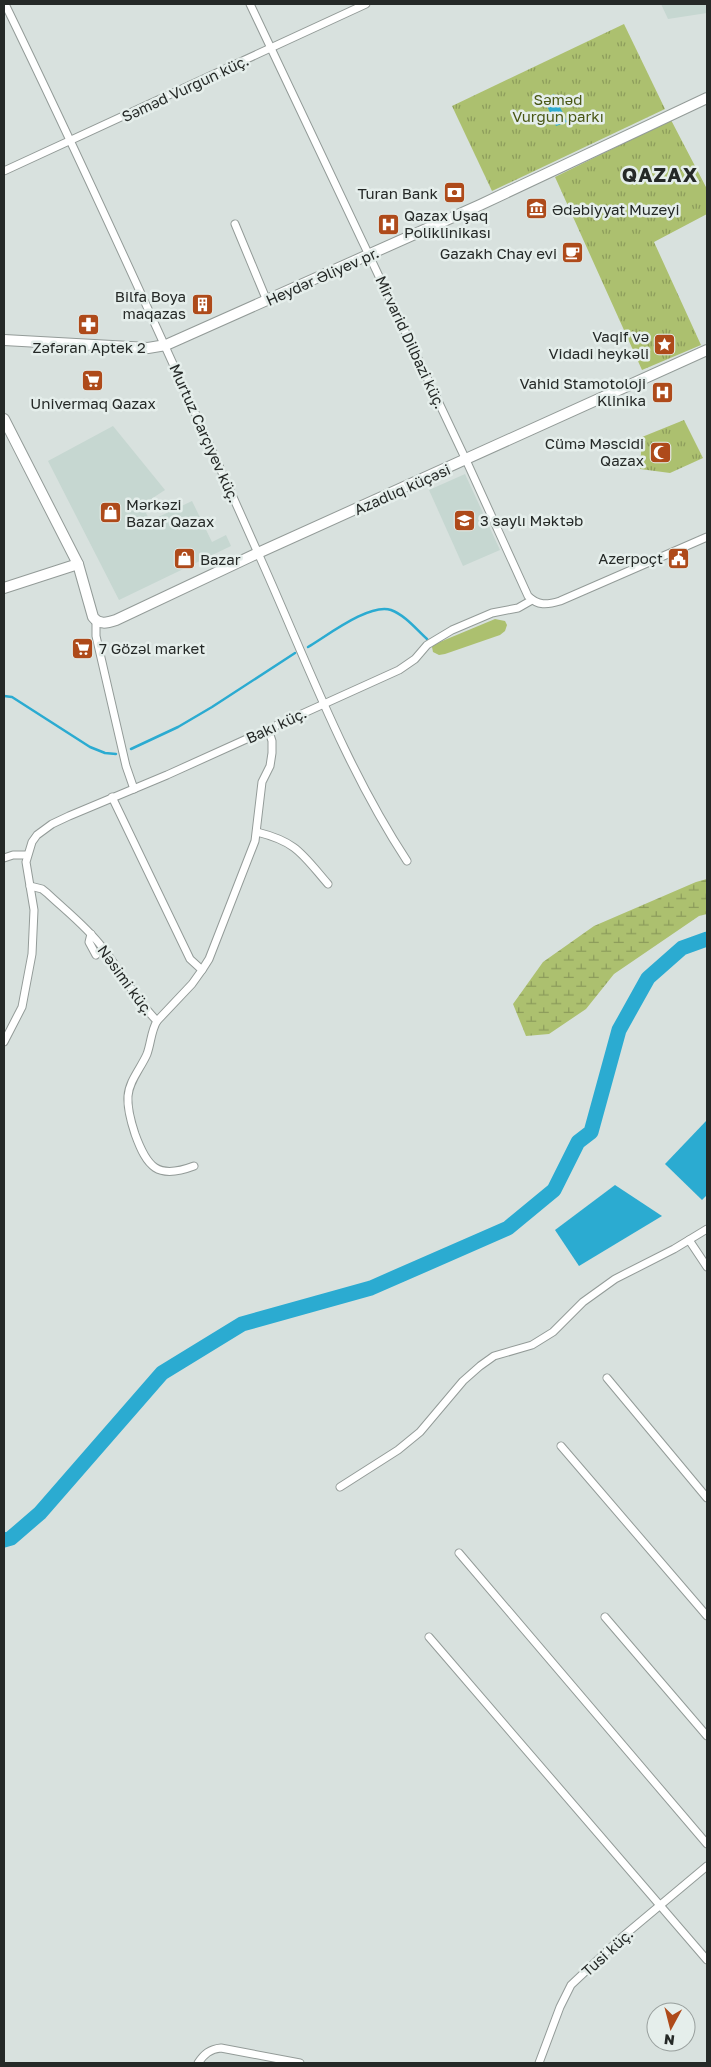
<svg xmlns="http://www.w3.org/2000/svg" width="711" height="2067" font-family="'Golos Text',sans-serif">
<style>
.built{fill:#c6d7d1}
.grass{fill:#acc06f}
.wetland{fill:url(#wetland-marsh)}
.park{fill:url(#park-tufts)}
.water{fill:#2babd1}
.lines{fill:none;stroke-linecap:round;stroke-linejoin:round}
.stream{stroke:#2babd1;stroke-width:2.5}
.river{stroke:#2babd1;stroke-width:15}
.street-casing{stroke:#939b98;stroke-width:9}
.secondary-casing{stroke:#939b98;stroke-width:12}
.street{stroke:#fff;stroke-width:7}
.secondary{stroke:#fff;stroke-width:10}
.labels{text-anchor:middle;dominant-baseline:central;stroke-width:5;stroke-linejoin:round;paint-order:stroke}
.street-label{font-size:15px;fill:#252927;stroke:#e5eeeb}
.park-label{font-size:15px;fill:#495715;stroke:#e5eeeb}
.poi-label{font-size:15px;fill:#252927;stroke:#e5eeeb;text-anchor:end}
.district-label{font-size:20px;font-weight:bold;letter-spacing:1px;fill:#252927;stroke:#e5eeeb}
</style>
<defs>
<pattern id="wetland-marsh" width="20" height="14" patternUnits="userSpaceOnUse" patternTransform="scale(1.25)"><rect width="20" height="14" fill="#acc06f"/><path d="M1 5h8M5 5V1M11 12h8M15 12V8" fill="none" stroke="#8c9c5b"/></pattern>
<pattern id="park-tufts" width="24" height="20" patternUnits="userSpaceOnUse" patternTransform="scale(1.25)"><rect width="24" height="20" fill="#acc06f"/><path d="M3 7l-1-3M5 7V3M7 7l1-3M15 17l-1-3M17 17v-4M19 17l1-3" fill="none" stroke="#8c9c5b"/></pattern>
</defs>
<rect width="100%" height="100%" fill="#d8e1de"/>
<g class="built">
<path d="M661 4H707V13L668 19Z"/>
<path d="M113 426 165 490 142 505 150 521 192 501 212 542 226 535 231 546 119 600 48 461Z"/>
<path d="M465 474 500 550 463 566 429 490Z"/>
</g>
<path class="grass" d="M495 619 505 621 507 625 505 631 500 635 445 654 439 655 433 652 432 647 435 644Z"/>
<path class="wetland" d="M707 879V914L699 916 614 974 586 1009 549 1034 526 1036 513 1004 543 962 594 926 696 882Z"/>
<g class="park">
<path d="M624 24 665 109 492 191 452 106Z"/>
<path d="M671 120 707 189V214L654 242 701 345 642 370 555 177Z"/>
<path d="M684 420 703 458 670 473 640 469 642 437Z"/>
</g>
<g class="water">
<path d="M554 94 567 122 556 126 544 99Z"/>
<path d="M707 1120V1195L702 1200 665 1164Z"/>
<path d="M615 1185 662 1216 579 1266 555 1230Z"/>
</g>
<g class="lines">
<g class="stream">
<path d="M308 647C327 636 369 603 391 610 405 615 417 630 427 639"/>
<path d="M4 696 12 697 90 747 105 753 116 754"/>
<path d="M131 749 178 727 212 707 295 653"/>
</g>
<path class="river" d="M4 1540 11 1538 40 1513 162 1373 242 1324 371 1288 508 1228 554 1190 578 1142 591 1132 619 1030 648 978 682 948 707 939"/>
<defs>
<g id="street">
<path d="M5 4C93 185 176 369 258 553 305 657 344 765 407 861"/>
<path d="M250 4 466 460 528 596C538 606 547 605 560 601L707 537"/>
<path d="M4 171 366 4"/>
<path d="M235 224 267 301"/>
<path d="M96 621V636L126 766 134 789"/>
<path d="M257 832C297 842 302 854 328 884"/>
<path d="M4 858 13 855H27"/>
<path d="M30 886 42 889 47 893C65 910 87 927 102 947 121 971 135 999 157 1021L192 984 202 970 190 959 112 797"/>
<path d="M91 934 89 942 96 955"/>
<path d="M202 970 209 959 255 841 262 782 270 766 272 753V741L268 729"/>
<path d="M157 1021C151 1031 151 1043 147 1054 141 1068 129 1081 128 1096 127 1109 131 1122 135 1134 147 1167 157 1180 194 1166"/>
<path d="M4 1042 22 1007 32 954 34 910 26 862 32 842 37 835 52 824 69 816 167 775 399 670 415 659 427 645 452 630 492 613 518 608 532 600"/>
<path d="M689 1240 707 1267"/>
<path d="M607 1378 707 1498"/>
<path d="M561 1446 707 1616"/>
<path d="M340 1487 398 1450 420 1432 463 1381 480 1366 494 1356 532 1345 553 1332 583 1302 615 1279 674 1249 707 1229"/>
<path d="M459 1553 707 1844"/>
<path d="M605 1617 707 1736"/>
<path d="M429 1637 707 1960"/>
<path d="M198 2063C204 2054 210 2049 221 2048L300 2063"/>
<path d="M539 2063 560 2007 571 1985 621 1938 707 1866"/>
</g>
<g id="secondary">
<path d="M4 340 148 348 166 345 480 205 707 98"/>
<path d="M4 419 78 564 93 617C99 625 107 623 116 620L258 553 707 350"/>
<path d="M4 588 78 564"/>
</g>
</defs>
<use href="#street" class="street-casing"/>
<use href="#secondary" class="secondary-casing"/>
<use href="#street" class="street"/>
<use href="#secondary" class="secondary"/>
</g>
<defs>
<symbol id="bank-square" viewBox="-11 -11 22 22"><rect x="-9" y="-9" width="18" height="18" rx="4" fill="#ae4a1a" stroke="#e5eeeb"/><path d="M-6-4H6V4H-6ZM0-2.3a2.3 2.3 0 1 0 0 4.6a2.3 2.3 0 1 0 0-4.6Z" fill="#fff"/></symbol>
<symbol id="museum-square" viewBox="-11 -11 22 22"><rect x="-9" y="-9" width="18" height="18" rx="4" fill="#ae4a1a" stroke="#e5eeeb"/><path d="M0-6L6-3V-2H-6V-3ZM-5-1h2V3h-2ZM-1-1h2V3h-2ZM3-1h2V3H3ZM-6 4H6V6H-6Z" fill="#fff"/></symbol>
<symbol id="hospital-square" viewBox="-11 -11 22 22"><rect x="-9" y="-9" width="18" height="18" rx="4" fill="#ae4a1a" stroke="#e5eeeb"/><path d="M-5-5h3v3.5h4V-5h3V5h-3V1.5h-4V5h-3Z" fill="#fff"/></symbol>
<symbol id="cafe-square" viewBox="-11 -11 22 22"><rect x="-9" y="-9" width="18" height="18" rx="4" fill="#ae4a1a" stroke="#e5eeeb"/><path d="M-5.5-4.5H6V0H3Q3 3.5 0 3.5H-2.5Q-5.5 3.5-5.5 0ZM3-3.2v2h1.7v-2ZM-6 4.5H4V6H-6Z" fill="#fff"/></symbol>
<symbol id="building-square" viewBox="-11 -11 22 22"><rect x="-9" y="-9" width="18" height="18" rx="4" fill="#ae4a1a" stroke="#e5eeeb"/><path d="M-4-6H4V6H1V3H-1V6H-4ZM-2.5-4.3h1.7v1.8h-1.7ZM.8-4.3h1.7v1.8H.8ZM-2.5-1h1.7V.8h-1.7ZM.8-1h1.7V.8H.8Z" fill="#fff"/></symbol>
<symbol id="pharmacy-square" viewBox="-11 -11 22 22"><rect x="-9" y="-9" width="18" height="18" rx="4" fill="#ae4a1a" stroke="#e5eeeb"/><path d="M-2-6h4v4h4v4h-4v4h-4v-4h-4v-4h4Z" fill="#fff"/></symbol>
<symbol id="sight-square" viewBox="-11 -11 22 22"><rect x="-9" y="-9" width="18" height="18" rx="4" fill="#ae4a1a" stroke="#e5eeeb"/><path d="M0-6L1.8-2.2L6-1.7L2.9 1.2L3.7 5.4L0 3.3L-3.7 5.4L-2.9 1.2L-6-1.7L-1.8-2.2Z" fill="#fff"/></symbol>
<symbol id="supermarket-square" viewBox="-11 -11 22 22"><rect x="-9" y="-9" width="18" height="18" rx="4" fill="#ae4a1a" stroke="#e5eeeb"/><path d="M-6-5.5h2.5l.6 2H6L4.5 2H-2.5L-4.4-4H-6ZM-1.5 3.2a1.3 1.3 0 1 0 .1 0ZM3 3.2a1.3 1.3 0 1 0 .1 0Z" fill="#fff"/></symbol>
<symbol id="mosque-square" viewBox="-11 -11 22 22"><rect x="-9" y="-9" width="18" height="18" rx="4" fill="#ae4a1a" stroke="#e5eeeb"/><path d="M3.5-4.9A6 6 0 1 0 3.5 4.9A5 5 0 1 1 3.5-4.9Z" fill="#fff"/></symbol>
<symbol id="shop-square" viewBox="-11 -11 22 22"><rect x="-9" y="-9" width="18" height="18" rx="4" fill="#ae4a1a" stroke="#e5eeeb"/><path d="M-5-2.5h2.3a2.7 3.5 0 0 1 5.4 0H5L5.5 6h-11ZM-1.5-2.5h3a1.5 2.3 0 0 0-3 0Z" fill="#fff"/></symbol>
<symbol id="school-square" viewBox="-11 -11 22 22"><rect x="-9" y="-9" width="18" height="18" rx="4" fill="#ae4a1a" stroke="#e5eeeb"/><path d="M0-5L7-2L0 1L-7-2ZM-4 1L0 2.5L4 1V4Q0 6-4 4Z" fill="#fff"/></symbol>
<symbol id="civic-square" viewBox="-11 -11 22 22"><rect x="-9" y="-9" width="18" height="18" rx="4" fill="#ae4a1a" stroke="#e5eeeb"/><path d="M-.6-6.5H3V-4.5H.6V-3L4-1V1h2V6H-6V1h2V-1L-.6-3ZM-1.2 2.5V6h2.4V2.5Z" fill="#fff"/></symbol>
</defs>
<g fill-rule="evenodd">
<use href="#bank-square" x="442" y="180" width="25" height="25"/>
<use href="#museum-square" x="524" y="196" width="25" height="25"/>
<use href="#hospital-square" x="376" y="212" width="25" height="25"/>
<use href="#cafe-square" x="560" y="240" width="25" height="25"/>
<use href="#building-square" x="190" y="292" width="25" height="25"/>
<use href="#pharmacy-square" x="76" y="312" width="25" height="25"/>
<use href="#sight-square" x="652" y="332" width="25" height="25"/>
<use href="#supermarket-square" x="80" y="368" width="25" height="25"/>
<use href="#hospital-square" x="650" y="380" width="25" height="25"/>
<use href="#mosque-square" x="648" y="440" width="25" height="25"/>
<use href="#shop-square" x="98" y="500" width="25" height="25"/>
<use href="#school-square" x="452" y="508" width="25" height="25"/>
<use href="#civic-square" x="666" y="546" width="25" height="25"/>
<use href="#shop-square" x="172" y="546" width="25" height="25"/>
<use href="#supermarket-square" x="70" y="636" width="25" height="25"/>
</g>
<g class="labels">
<g class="street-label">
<text transform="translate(185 88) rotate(-25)">Səməd Vurğun küç.</text>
<text transform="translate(322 276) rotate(-24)">Heydər Əliyev pr.</text>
<text transform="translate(411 342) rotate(65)">Mirvarid Dilbazi küç.</text>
<text transform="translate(205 433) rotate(66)">Murtuz Carçıyev küç.</text>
<text transform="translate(402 489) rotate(-24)">Azadlıq küçəsi</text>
<text transform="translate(276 725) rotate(-25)">Bakı küç.</text>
<text transform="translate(126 980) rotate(54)">Nəsimi küç.</text>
<text transform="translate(607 1952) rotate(-42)">Tusi küç.</text>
</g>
<g class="park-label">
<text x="558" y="99">Səməd<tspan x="558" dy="17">Vurğun parkı</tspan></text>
</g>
<g class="poi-label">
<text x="438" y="193">Turan Bank</text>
<text x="552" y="209" text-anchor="start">Ədəbiyyat Muzeyi</text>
<text x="404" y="215" text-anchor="start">Qazax Uşaq<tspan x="404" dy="17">Poliklinikası</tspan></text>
<text x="557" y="253">Gazakh Chay evi</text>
<text x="186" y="296">Bilfa Boya<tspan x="186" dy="17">maqazas</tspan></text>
<text x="649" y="336">Vaqif və<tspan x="649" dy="17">Vidadi heykəli</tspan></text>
<text x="89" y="347" text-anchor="middle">Zəfəran Aptek 2</text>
<text x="646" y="383">Vahid Stamotoloji<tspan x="646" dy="17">Klinika</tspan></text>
<text x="93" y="403" text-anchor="middle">Univermaq Qazax</text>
<text x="644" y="443">Cümə Məscidi<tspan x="644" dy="17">Qazax</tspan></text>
<text x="126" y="504" text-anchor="start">Mərkəzi<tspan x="126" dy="17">Bazar Qazax</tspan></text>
<text x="480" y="520" text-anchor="start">3 saylı Məktəb</text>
<text x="663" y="558">Azerpoçt</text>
<text x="200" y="559" text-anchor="start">Bazar</text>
<text x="99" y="648" text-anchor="start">7 Gözəl market</text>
</g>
<g class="district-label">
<text x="660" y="174">QAZAX</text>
</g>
</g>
<rect width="711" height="2067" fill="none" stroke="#252927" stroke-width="10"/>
<g transform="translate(671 2027) rotate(187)"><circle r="24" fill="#e5eeeb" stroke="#989f9d"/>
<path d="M0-4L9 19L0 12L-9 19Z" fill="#ae4a1a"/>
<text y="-8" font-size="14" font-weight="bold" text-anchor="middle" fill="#252927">N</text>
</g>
</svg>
